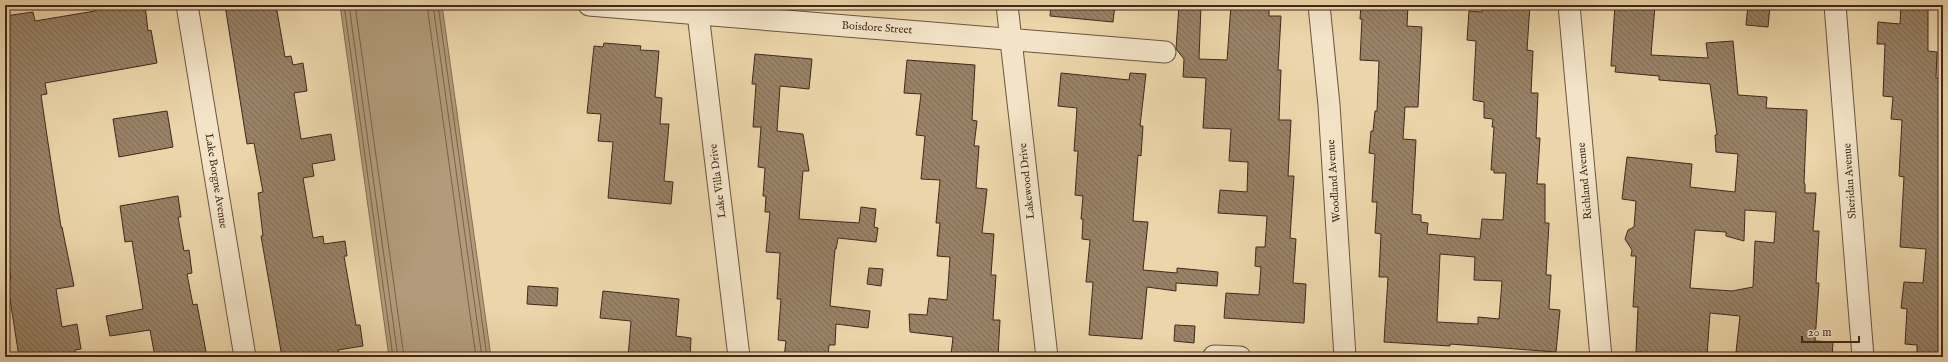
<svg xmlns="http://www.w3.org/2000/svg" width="1948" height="362" font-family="'IM FELL English',serif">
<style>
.water{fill:#b29b7a;stroke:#846d54}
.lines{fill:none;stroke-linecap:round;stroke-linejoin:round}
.shore{stroke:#79624b;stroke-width:1}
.building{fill:url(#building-back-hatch);stroke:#40291c;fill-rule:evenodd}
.minor-casing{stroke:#6b5440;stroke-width:23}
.minor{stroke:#f3e4c8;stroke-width:21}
.labels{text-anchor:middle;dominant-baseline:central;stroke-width:3;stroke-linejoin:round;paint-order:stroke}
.street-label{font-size:11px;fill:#40291c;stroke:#f3e4c8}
</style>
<defs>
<pattern id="building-back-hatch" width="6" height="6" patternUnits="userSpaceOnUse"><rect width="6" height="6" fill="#998266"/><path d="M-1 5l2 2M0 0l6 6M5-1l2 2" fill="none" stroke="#7e6a53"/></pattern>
</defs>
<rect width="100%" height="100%" fill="#ecd5aa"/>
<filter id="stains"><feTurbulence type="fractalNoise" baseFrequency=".005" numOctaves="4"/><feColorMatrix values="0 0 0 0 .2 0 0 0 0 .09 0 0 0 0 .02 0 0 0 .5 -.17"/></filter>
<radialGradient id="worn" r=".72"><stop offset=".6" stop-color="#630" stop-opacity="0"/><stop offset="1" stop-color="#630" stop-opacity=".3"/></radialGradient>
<path class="water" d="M340 5H442L491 357H389Z"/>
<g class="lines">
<g class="shore">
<path d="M344 5 393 357"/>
<path d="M349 5 398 357"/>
<path d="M355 5 404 357"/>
<path d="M427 5 476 357"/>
<path d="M433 5 482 357"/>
<path d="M438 5 487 357"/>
</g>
</g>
<g class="building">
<path d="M94 5H145L148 31 151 30 157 63 45 83 47 94 41 95 47 136 61 227H62L74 286 56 289 62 327 77 324 81 349 75 350 76 357H19L7 280 11 279 5 242V16L33 12 35 21 95 11Z"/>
<path d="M225 5H276L285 57 291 56 293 65 303 63 307 91 294 93 301 139 331 134 335 160 312 164 314 176 303 178 313 238 323 236 324 244 345 241 347 256H344L356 325H360L363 346 338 350 340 357H282L261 236H263L258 193 263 192 254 143 247 144Z"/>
<path d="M1051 5H1115L1113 22 1050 16Z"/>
<path d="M1179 5H1201L1199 59 1227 60 1231 5H1269V16H1281L1278 70H1281L1279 120H1291L1288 176H1294L1290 238 1296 239 1293 283 1306 284 1304 323 1224 318 1226 293 1259 295 1261 267 1255 266 1256 247H1265L1267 216 1218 213 1220 190 1247 192 1248 162 1229 161 1231 129 1203 128 1206 78 1183 77 1184 59 1176 49Z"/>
<path d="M1361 5H1408L1407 26 1422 27 1418 107H1405L1403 139 1416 140 1412 214 1421 215V222L1428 223 1427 234 1480 239 1482 219 1503 220 1506 173H1494V170H1491L1494 127H1492L1493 119 1484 118V102L1473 100 1476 41 1467 40 1469 11 1482 12V5H1530L1527 50 1533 51 1531 93H1538L1536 138H1540L1537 184H1545V223H1549L1546 275H1551L1549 309 1560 310 1556 352 1450 344V346L1384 342 1388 277H1379L1381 234 1375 233 1377 202H1372L1375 154 1369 153 1371 131H1373L1375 111H1377L1379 61 1360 60 1362 19H1360ZM1440 254 1475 257 1474 280 1502 281 1499 319 1478 317V324L1437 322Z"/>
<path d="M1615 5H1655L1651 55 1708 58 1706 43 1733 41 1738 95 1767 97 1766 108 1807 110 1804 183 1805 184V193H1816L1813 231H1819L1816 283H1819L1815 341 1833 342 1832 357H1772V355L1736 352 1740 316 1710 313 1707 356 1636 352 1638 307H1633L1636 256H1631L1632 250 1625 239 1628 230 1634 227 1636 201 1622 199 1627 157 1692 164 1690 187 1735 192 1738 154 1716 152 1715 135H1717L1710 84 1659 80V76L1615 72 1616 66H1611ZM1745 210 1776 212 1774 243 1755 241 1753 287 1732 291 1690 288 1695 230 1726 232V236L1744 241Z"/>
<path d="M1748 5H1770L1768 27 1746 25Z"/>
<path d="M1901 5H1928V51L1937 52 1936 78 1942 79 1939 131H1943V356L1938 355V357H1917V345L1905 344 1907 309 1901 308 1904 282 1923 283 1926 249 1900 247 1904 177 1899 176 1902 120 1891 119 1893 97 1883 96 1885 44H1877L1878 22 1900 24Z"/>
<path d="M604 43 641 46 640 50 659 51 655 97 662 98 660 124H669L664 181 673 182 671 204 608 198 613 142 598 141 601 114 587 113 594 46 603 47Z"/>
<path d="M755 54 812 59 809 89 780 86 777 131 803 134 809 171H803L799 219 859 223 861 207 876 209 874 227 878 228 876 242 838 238 836 249H835L830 306 870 311 868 328 836 324 835 345H829L828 357H784L786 341 778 340 781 299H777L780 253 766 252 770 212H765L766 196H763L765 168 758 167 761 127H753L756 84H752Z"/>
<path d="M907 60 975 65 972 120 977 121 974 146H979L976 188 987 189 982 233 994 234 991 275H996L993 320H1000L998 357 951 355 953 337 910 332 909 314 927 315 929 298 947 300 950 257 937 256 940 223H936L940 180 921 179 925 136 916 135 921 94 904 93Z"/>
<path d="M1061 73 1129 80 1130 73 1146 74 1140 126H1143L1141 156 1138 155 1133 221 1148 222 1143 270 1177 273V268L1218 272 1217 286 1176 283V291L1147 287 1142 339 1089 335 1093 282H1086L1090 240 1082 239 1083 219H1081L1083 196 1075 195 1078 151H1074L1077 108 1058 106Z"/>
<path d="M167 111 173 147 119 157 113 119Z"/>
<path d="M178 196 181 217H178L184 251 189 250 192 273 187 274 193 305 197 304 207 357H155L150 330 110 336 106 316 143 309 132 241 125 242 120 206Z"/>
<path d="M869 268 883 269 881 286 867 284Z"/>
<path d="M528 286 558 288 557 306 527 304Z"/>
<path d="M603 291 679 299 676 336 691 338 690 357H628L631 321 600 318Z"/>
<path d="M1175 325 1195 326 1194 343 1174 341Z"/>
</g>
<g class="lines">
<defs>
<g id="minor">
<path d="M187 5 245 357"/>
<path d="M589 5 1165 52"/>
<path d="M697 5 739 357"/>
<path d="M1007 5 1047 357"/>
<path d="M1319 5 1329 105 1345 357"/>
<path d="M1569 5 1601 357"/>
<path d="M1835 5 1863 357"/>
<path d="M1214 356 1240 357"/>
</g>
</defs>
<use href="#minor" class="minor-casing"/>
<use href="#minor" class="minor"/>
</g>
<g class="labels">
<g class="street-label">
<text transform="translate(877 28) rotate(4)">Boisdore Street</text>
<text transform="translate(216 181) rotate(81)">Lake Borgne Avenue</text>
<text transform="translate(718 181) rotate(-97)">Lake Villa Drive</text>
<text transform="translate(1027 181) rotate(-96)">Lakewood Drive</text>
<text transform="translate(1334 181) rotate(-94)">Woodland Avenue</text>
<text transform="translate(1585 181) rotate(-95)">Richland Avenue</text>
<text transform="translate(1850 181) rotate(-94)">Sheridan Avenue</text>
</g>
</g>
<rect width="1948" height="362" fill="none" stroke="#ecd5aa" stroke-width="20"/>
<rect x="6" y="6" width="1936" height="350" fill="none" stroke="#40291c" stroke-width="2"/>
<rect x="10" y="10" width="1928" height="342" fill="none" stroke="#40291c"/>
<path d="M1802 336v6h57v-6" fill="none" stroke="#40291c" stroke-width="2"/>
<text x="1808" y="336" font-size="12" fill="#40291c" stroke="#f3e4c8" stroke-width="3" paint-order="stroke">20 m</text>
<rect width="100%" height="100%" filter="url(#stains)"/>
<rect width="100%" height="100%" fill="url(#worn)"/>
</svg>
